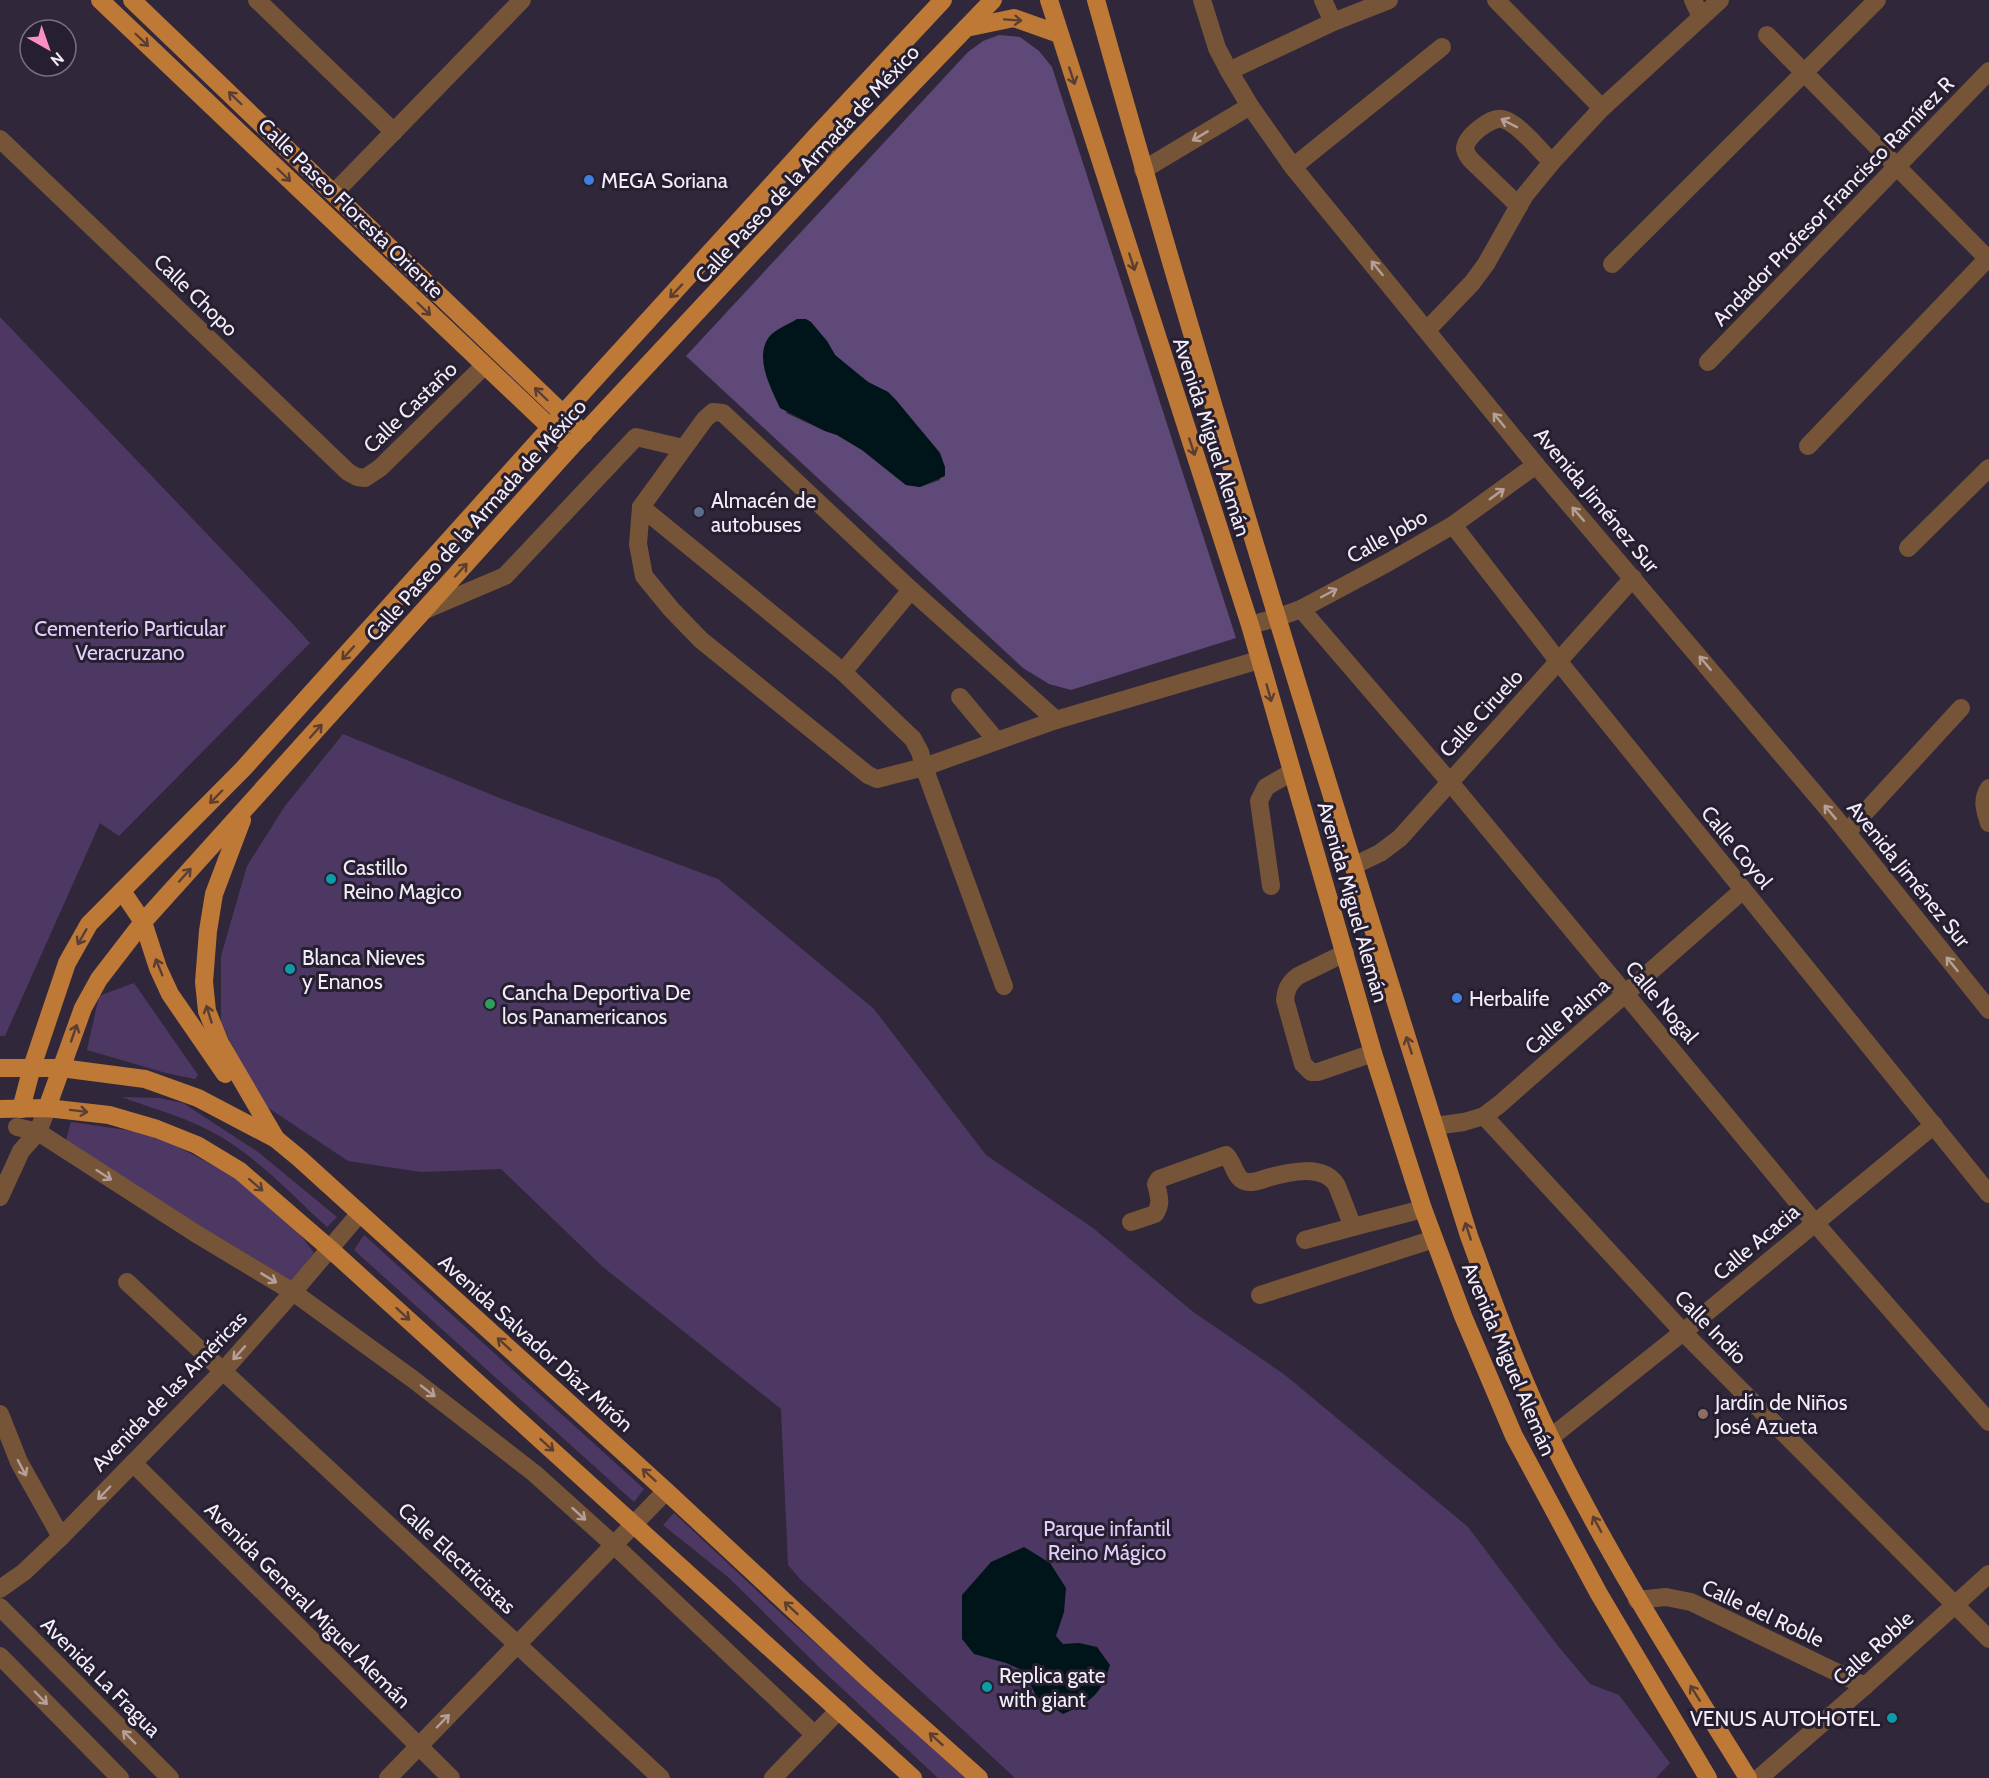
<svg xmlns="http://www.w3.org/2000/svg" width="1989" height="1778" font-family="Cabin,sans-serif">
<style>
.green{fill:#4d3864}
.forest{fill:#5f4978;fill-rule:evenodd}
.water{fill:#001519}
.lines{fill:none;stroke-linecap:round;stroke-linejoin:round}
.minor{stroke:#765437;stroke-width:18}
.major{stroke:#be7937;stroke-width:18}
.oneway{stroke:#5b3e32}
.oneway2{stroke:#b4a098}
.shop-dot{fill:#3f7fe0;stroke:#261f30;stroke-width:2}
.service-dot{fill:#5c6f8a;stroke:#261f30;stroke-width:2}
.culture-dot{fill:#0f9aa8;stroke:#261f30;stroke-width:2}
.leisure-dot{fill:#2e9e5b;stroke:#261f30;stroke-width:2}
.education-dot{fill:#8d6e63;stroke:#261f30;stroke-width:2}
.labels{text-anchor:middle;dominant-baseline:central;stroke-width:6;stroke-linejoin:round;paint-order:stroke}
.street-label{font-size:21px;fill:#f2edf9;stroke:#261f30}
.poi-label{font-size:21px;fill:#f2edf9;stroke:#261f30;text-anchor:start}
.park-label{font-size:21px;fill:#e1cefb;stroke:#261f30}
</style>
<rect width="100%" height="100%" fill="#30283a"/>
<g class="green">
<path d="M0 317 290 621 310 643 119 836 100 823 5 1036H0Z"/>
<path d="M343 734 502 799 718 879 874 1009 986 1155 1093 1228 1192 1311 1285 1375 1468 1527 1558 1646 1590 1684 1619 1695 1670 1763 1656 1778H1015L801 1580 788 1565 781 1409 603 1267 501 1169 421 1172 348 1161 258 1101 221 1022V956L247 866 285 806Z"/>
<path d="M134 983 198 1075 195 1079 166 1073 87 1050 99 996Z"/>
<path d="M122 1097 159 1098 183 1103 258 1152 337 1217 327 1227C289 1192 248 1147 200 1126 175 1114 148 1107 122 1097Z"/>
<path d="M71 1122 154 1134 242 1181 293 1225 314 1253 292 1281 65 1144Z"/>
<path d="M364 1235 644 1489 634 1502 354 1250Z"/>
<path d="M674 1513 784 1616 971 1778H938L819 1667 728 1577 663 1525Z"/>
</g>
<path class="forest" d="M999 35 1020 37 1039 51 1052 67 1236 638 1071 690 1049 684 1023 668 686 356 968 52 983 41ZM827 341 835 355 858 374 868 382 888 392 940 453V480L920 487 906 485 862 450 837 435 825 431 786 413Z"/>
<g class="water">
<path d="M797 319H806L811 322 827 341 835 355 868 382 888 392 896 400 940 453 945 467V476L920 487 906 485 862 450 837 435 825 431 780 408C771 388 754 358 769 337 774 330 789 324 797 319Z"/>
<path d="M1024 1547 1050 1563 1066 1588 1064 1612 1056 1636 1063 1644 1079 1643 1097 1647 1110 1665C1101 1695 1091 1702 1063 1714L1037 1697 1022 1670 1006 1663 974 1654 962 1639V1595L991 1562Z"/>
</g>
<g class="lines">
<g class="minor">
<path d="M257 0 394 132"/>
<path d="M1202 0 1217 48 1229 71 1250 106 1293 167 1536 465 1833 815 1989 1010"/>
<path d="M1323 0 1333 22"/>
<path d="M1496 0 1602 108"/>
<path d="M1693 0 1701 17"/>
<path d="M1767 35 1989 260"/>
<path d="M1229 71 1333 22 1389 0"/>
<path d="M816 136 839 160"/>
<path d="M0 139 348 472 357 477 365 478 380 468 484 366"/>
<path d="M1293 167 1442 47"/>
<path d="M1143 170 1250 106"/>
<path d="M334 193 522 0"/>
<path d="M1519 206 1472 161C1469 158 1466 154 1465 149 1465 137 1490 117 1502 119 1518 122 1540 151 1552 162"/>
<path d="M1612 264 1877 0"/>
<path d="M1427 330 1472 283 1486 264 1525 195 1552 162 1602 108 1720 0"/>
<path d="M1708 362 1989 71"/>
<path d="M1808 446 1989 257"/>
<path d="M641 507 705 419 713 412 723 413 911 590 1056 720 1259 660"/>
<path d="M1453 525 1559 662 1989 1194"/>
<path d="M1908 548 1989 468"/>
<path d="M1301 609 1449 781 1815 1223 1989 1422"/>
<path d="M425 610 505 576 636 437 683 448"/>
<path d="M1250 625 1276 618 1301 609 1389 562 1453 525 1536 465"/>
<path d="M843 672 911 590"/>
<path d="M960 697 996 740"/>
<path d="M1989 788C1981 801 1985 810 1989 823"/>
<path d="M1847 832 1961 708"/>
<path d="M1353 866 1380 853 1400 838 1633 578"/>
<path d="M1271 886 1259 801 1266 787 1292 772"/>
<path d="M1345 953 1298 976C1289 983 1286 989 1285 1000L1303 1064 1311 1072H1318L1373 1053"/>
<path d="M1004 986 924 767 920 752 913 739 843 672 641 507 638 544 644 576 671 609 701 640 868 775 877 779 924 767 1056 720"/>
<path d="M1484 1116 1683 1332 1989 1639"/>
<path d="M1435 1126 1464 1122 1484 1116 1500 1104 1743 890"/>
<path d="M17 1127 38 1132 195 1233 293 1292 414 1380 534 1473 614 1545 815 1735"/>
<path d="M0 1197 21 1151 38 1132 47 1108"/>
<path d="M1131 1222 1155 1214C1162 1204 1159 1196 1156 1184L1159 1179 1226 1155C1233 1161 1235 1178 1244 1181 1251 1184 1261 1180 1267 1178 1288 1172 1324 1163 1337 1186L1353 1227 1423 1209"/>
<path d="M1305 1240 1353 1227"/>
<path d="M127 1282 661 1778"/>
<path d="M1260 1295 1434 1239"/>
<path d="M0 1414 19 1462 61 1537"/>
<path d="M1550 1438 1683 1332 1934 1125"/>
<path d="M133 1463 451 1778"/>
<path d="M0 1589 24 1572 61 1537 223 1371 293 1292 360 1213"/>
<path d="M1637 1600 1666 1597 1691 1602 1865 1686"/>
<path d="M0 1607 170 1778"/>
<path d="M0 1656 120 1778"/>
<path d="M388 1778 666 1491"/>
<path d="M773 1778 839 1710"/>
<path d="M1759 1778 1865 1686 1989 1574"/>
</g>
<g class="major">
<path d="M100 0 571 447"/>
<path d="M132 0 584 434"/>
<path d="M1049 0 1250 625 1373 1053 1423 1209 1463 1316 1514 1436 1599 1594 1708 1778"/>
<path d="M1096 0C1212 414 1340 825 1469 1236 1494 1304 1519 1374 1551 1439 1608 1556 1679 1667 1748 1778"/>
<path d="M966 28 1014 18 1059 34"/>
<path d="M242 820 214 894 208 931 204 982 207 1011 220 1043 276 1139"/>
<path d="M122 891 143 922 158 968 170 994 225 1074"/>
<path d="M0 1068H61L145 1079 198 1098 276 1139 299 1158 666 1491 868 1679 979 1778"/>
<path d="M47 1108 83 1008 99 979 143 922 571 447 839 160 993 0"/>
<path d="M0 1109 47 1108 109 1115 157 1129 197 1145 240 1171 329 1248 913 1778"/>
<path d="M21 1109 32 1067 67 963 89 924 243 769 550 428 816 136 943 0"/>
</g>
</g>
<defs><path id="oneway-shaft" d="M-6 0H5M1.5-3L5.5 0L1.5 3" fill="none" stroke-width="1.6" stroke-linecap="round" stroke-linejoin="round" transform="scale(1.5)"/></defs>
<g class="oneway">
<use href="#oneway-shaft" transform="translate(1013 20) rotate(4)"/>
<use href="#oneway-shaft" transform="translate(142 40) rotate(44)"/>
<use href="#oneway-shaft" transform="translate(1072 76) rotate(72)"/>
<use href="#oneway-shaft" transform="translate(235 98) rotate(-136)"/>
<use href="#oneway-shaft" transform="translate(284 175) rotate(44)"/>
<use href="#oneway-shaft" transform="translate(1132 262) rotate(72)"/>
<use href="#oneway-shaft" transform="translate(676 291) rotate(133)"/>
<use href="#oneway-shaft" transform="translate(424 309) rotate(44)"/>
<use href="#oneway-shaft" transform="translate(541 394) rotate(-136)"/>
<use href="#oneway-shaft" transform="translate(1192 447) rotate(72)"/>
<use href="#oneway-shaft" transform="translate(461 570) rotate(-48)"/>
<use href="#oneway-shaft" transform="translate(348 653) rotate(132)"/>
<use href="#oneway-shaft" transform="translate(1269 693) rotate(74)"/>
<use href="#oneway-shaft" transform="translate(316 731) rotate(-48)"/>
<use href="#oneway-shaft" transform="translate(216 797) rotate(134)"/>
<use href="#oneway-shaft" transform="translate(185 875) rotate(-48)"/>
<use href="#oneway-shaft" transform="translate(82 937) rotate(120)"/>
<use href="#oneway-shaft" transform="translate(159 967) rotate(-112)"/>
<use href="#oneway-shaft" transform="translate(209 1014) rotate(-107)"/>
<use href="#oneway-shaft" transform="translate(74 1033) rotate(-71)"/>
<use href="#oneway-shaft" transform="translate(1409 1045) rotate(-108)"/>
<use href="#oneway-shaft" transform="translate(79 1111) rotate(7)"/>
<use href="#oneway-shaft" transform="translate(256 1185) rotate(41)"/>
<use href="#oneway-shaft" transform="translate(1468 1231) rotate(-108)"/>
<use href="#oneway-shaft" transform="translate(403 1314) rotate(42)"/>
<use href="#oneway-shaft" transform="translate(504 1344) rotate(-138)"/>
<use href="#oneway-shaft" transform="translate(547 1445) rotate(42)"/>
<use href="#oneway-shaft" transform="translate(649 1475) rotate(-138)"/>
<use href="#oneway-shaft" transform="translate(1597 1524) rotate(-118)"/>
<use href="#oneway-shaft" transform="translate(791 1608) rotate(-137)"/>
<use href="#oneway-shaft" transform="translate(1695 1693) rotate(-122)"/>
<use href="#oneway-shaft" transform="translate(936 1739) rotate(-138)"/>
</g>
<g class="oneway2">
<use href="#oneway-shaft" transform="translate(1509 123) rotate(-153)"/>
<use href="#oneway-shaft" transform="translate(1200 136) rotate(149)"/>
<use href="#oneway-shaft" transform="translate(1377 268) rotate(-129)"/>
<use href="#oneway-shaft" transform="translate(1499 420) rotate(-129)"/>
<use href="#oneway-shaft" transform="translate(1497 494) rotate(-36)"/>
<use href="#oneway-shaft" transform="translate(1578 514) rotate(-131)"/>
<use href="#oneway-shaft" transform="translate(1329 593) rotate(-28)"/>
<use href="#oneway-shaft" transform="translate(1705 663) rotate(-130)"/>
<use href="#oneway-shaft" transform="translate(1830 812) rotate(-130)"/>
<use href="#oneway-shaft" transform="translate(1952 964) rotate(-129)"/>
<use href="#oneway-shaft" transform="translate(104 1175) rotate(33)"/>
<use href="#oneway-shaft" transform="translate(269 1278) rotate(31)"/>
<use href="#oneway-shaft" transform="translate(239 1353) rotate(132)"/>
<use href="#oneway-shaft" transform="translate(428 1391) rotate(38)"/>
<use href="#oneway-shaft" transform="translate(22 1468) rotate(62)"/>
<use href="#oneway-shaft" transform="translate(104 1493) rotate(134)"/>
<use href="#oneway-shaft" transform="translate(579 1514) rotate(42)"/>
<use href="#oneway-shaft" transform="translate(41 1698) rotate(46)"/>
<use href="#oneway-shaft" transform="translate(443 1721) rotate(-46)"/>
<use href="#oneway-shaft" transform="translate(129 1737) rotate(-135)"/>
</g>
<g class="shop-dot">
<circle cx="589" cy="180" r="6"/>
<circle cx="1457" cy="998" r="6"/>
</g>
<circle class="service-dot" cx="699" cy="512" r="6"/>
<g class="culture-dot">
<circle cx="331" cy="879" r="6"/>
<circle cx="290" cy="969" r="6"/>
<circle cx="987" cy="1687" r="6"/>
<circle cx="1892" cy="1718" r="6"/>
</g>
<circle class="leisure-dot" cx="490" cy="1004" r="6"/>
<circle class="education-dot" cx="1703" cy="1414" r="6"/>
<g class="labels">
<g class="street-label">
<text transform="translate(807 164) rotate(-47)">Calle Paseo de la Armada de México</text>
<text transform="translate(1833 201) rotate(-46)">Andador Profesor Francisco Ramírez R</text>
<text transform="translate(351 208) rotate(44)">Calle Paseo Floresta Oriente</text>
<text transform="translate(196 295) rotate(44)">Calle Chopo</text>
<text transform="translate(410 407) rotate(-44)">Calle Castaño</text>
<text transform="translate(1212 437) rotate(72)">Avenida Miguel Alemán</text>
<text transform="translate(1597 500) rotate(50)">Avenida Jiménez Sur</text>
<text transform="translate(476 520) rotate(-48)">Calle Paseo de la Armada de México</text>
<text transform="translate(1387 536) rotate(-29)">Calle Jobo</text>
<text transform="translate(1481 713) rotate(-47)">Calle Ciruelo</text>
<text transform="translate(1737 847) rotate(51)">Calle Coyol</text>
<text transform="translate(1909 874) rotate(51)">Avenida Jiménez Sur</text>
<text transform="translate(1353 902) rotate(74)">Avenida Miguel Alemán</text>
<text transform="translate(1662 1002) rotate(50)">Calle Nogal</text>
<text transform="translate(1567 1016) rotate(-41)">Calle Palma</text>
<text transform="translate(1756 1242) rotate(-40)">Calle Acacia</text>
<text transform="translate(1711 1327) rotate(46)">Calle Indio</text>
<text transform="translate(536 1343) rotate(42)">Avenida Salvador Díaz Mirón</text>
<text transform="translate(1509 1359) rotate(67)">Avenida Miguel Alemán</text>
<text transform="translate(169 1391) rotate(-46)">Avenida de las Américas</text>
<text transform="translate(457 1558) rotate(43)">Calle Electricistas</text>
<text transform="translate(308 1605) rotate(45)">Avenida General Miguel Alemán</text>
<text transform="translate(1763 1613) rotate(25)">Calle del Roble</text>
<text transform="translate(1873 1648) rotate(-42)">Calle Roble</text>
<text transform="translate(101 1677) rotate(45)">Avenida La Fragua</text>
</g>
<g class="poi-label">
<text x="601" y="180">MEGA Soriana</text>
<text x="711" y="500">Almacén de<tspan x="711" dy="24">autobuses</tspan></text>
<text x="343" y="867">Castillo<tspan x="343" dy="24">Reino Magico</tspan></text>
<text x="302" y="957">Blanca Nieves<tspan x="302" dy="24">y Enanos</tspan></text>
<text x="502" y="992">Cancha Deportiva De<tspan x="502" dy="24">los Panamericanos</tspan></text>
<text x="1469" y="998">Herbalife</text>
<text x="1715" y="1402">Jardín de Niños<tspan x="1715" dy="24">José Azueta</tspan></text>
<text x="999" y="1675">Replica gate<tspan x="999" dy="24">with giant</tspan></text>
<text x="1880" y="1718" text-anchor="end">VENUS AUTOHOTEL</text>
</g>
<g class="park-label">
<text x="130" y="628">Cementerio Particular<tspan x="130" dy="24">Veracruzano</tspan></text>
<text x="1107" y="1528">Parque infantil<tspan x="1107" dy="24">Reino Mágico</tspan></text>
</g>
</g>
<g transform="translate(48 48) rotate(140)"><circle r="28" fill="#261f30" stroke="#787180" stroke-width="1.5"/>
<path d="M0-4.5L10 22L0 15L-10 22Z" fill="#fc8fc1"/>
<text y="-9" font-size="16" font-weight="bold" text-anchor="middle" fill="#f2edf9">N</text>
</g>
</svg>
